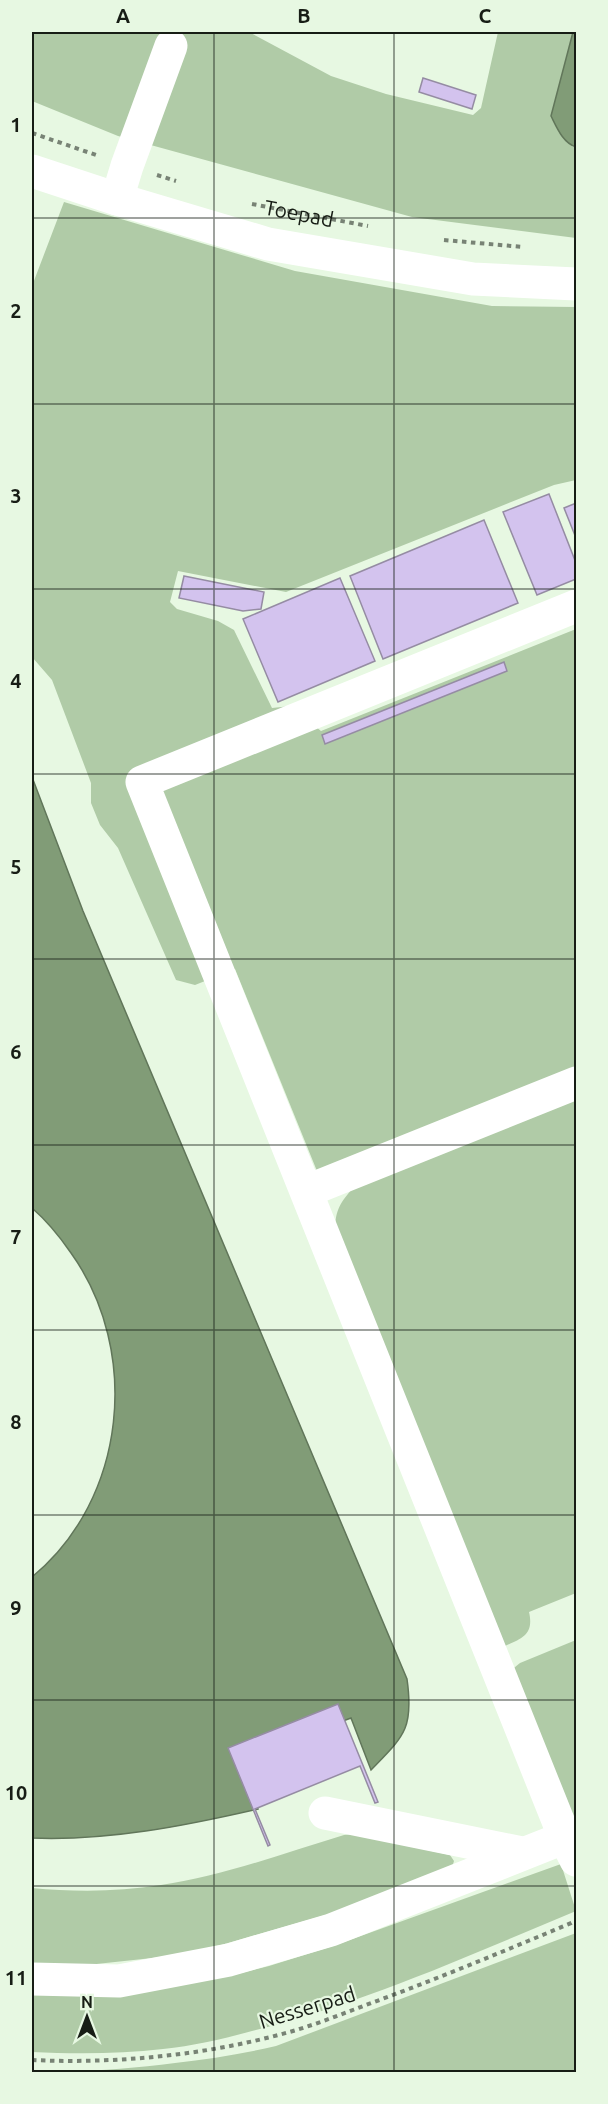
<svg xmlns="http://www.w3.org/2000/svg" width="608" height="2104" font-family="Ubuntu,sans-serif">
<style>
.green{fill:#b0cba7}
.water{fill:#819c77;stroke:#61765a;stroke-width:1.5}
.building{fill:#d3c3ee;stroke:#958ca3;stroke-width:1.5}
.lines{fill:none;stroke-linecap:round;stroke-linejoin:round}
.path{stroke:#788375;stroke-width:4;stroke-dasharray:4.5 4.5;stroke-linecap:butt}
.minor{stroke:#fff;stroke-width:33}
.grid{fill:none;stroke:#171d15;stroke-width:1.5;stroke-opacity:0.55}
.labels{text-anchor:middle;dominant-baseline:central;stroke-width:4.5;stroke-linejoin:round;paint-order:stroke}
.street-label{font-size:21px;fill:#171d15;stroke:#e7f8e2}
.neatline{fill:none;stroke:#171d15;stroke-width:2}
.grid-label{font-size:20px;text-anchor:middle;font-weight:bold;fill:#171d15}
</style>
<rect width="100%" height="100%" fill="#e7f8e2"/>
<g class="green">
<path d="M32 32H249L331 76 386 94 473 115 481 108 498 32H573L551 116 573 147H576V238L412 217 118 136 32 101Z"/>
<path d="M64 202 295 271 492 306 576 307V480L554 485 286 592 178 571 170 602 177 609 218 621 234 630 272 708 291 706 321 731 576 629V1075L319 1176 235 969 195 985 176 980 118 848 100 825 91 803V783L52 680 32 657V286Z"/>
<path d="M576 1097V1593L529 1612C534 1634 523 1638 505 1646L335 1234C335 1212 338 1205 353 1188Z"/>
<path d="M576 1640V1826L509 1672 520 1663Z"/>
<path d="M353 1834 450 1855 454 1861 450 1874 371 1902 221 1945 171 1956 87 1965 32 1964V1888C74 1892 118 1892 161 1885 223 1876 284 1853 344 1835Z"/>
<path d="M561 1864 576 1911C470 1955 364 2003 252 2031 223 2039 193 2046 163 2049 120 2054 75 2054 32 2052V1993L229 1976 269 1966 333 1946Z"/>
<path d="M576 1933V2072H32V2070C80 2073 127 2069 175 2063 209 2059 242 2054 276 2046Z"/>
</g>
<g class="water">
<path d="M573 32H576V147C563 143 557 128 551 116Z"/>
<path d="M32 777 83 911 407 1679C414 1729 404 1736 371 1770L351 1718 241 1759 258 1809C184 1826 108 1841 32 1838V1577C127 1499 141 1351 71 1253 60 1237 47 1221 32 1208Z"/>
</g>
<g class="building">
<path d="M423 78 476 95 472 109 419 92Z"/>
<path d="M549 494 576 563V579L537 595 503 512Z"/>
<path d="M576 503V538L564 508Z"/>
<path d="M484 520 518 603 383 659 350 576Z"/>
<path d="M184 576 264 592 261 609 243 611 179 598Z"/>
<path d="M340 578 375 661 278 702 243 619Z"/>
<path d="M504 662 507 671 325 744 322 735Z"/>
<path d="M338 1704 378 1802 375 1803 360 1766 255 1809 270 1845 268 1846 228 1748Z"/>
</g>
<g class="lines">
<g class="path">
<path d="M32 133 99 156"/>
<path d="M157 175 176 181"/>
<path id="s1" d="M252 204 368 226"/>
<path d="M444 240 523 247"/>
<path d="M32 2060C118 2064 209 2055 293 2031 320 2023 347 2012 374 2002 442 1977 509 1949 576 1921"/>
</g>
<g class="minor">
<path d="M32 171 117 199 268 244 473 279 576 284"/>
<path d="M117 199 127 166 171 46"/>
<path d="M576 606 142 782 565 1838 576 1860"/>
<path d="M307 1191 576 1083"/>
<path d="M325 1813 522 1853"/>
<path d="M32 1979 119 1981 229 1960 331 1930 576 1833"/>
</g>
</g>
<path class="grid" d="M214 32V2072M394 32V2072M32 218H576M32 404H576M32 589H576M32 774H576M32 959H576M32 1145H576M32 1330H576M32 1515H576M32 1700H576M32 1886H576"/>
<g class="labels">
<g class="street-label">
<text stroke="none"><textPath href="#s1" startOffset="48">Toepad</textPath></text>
<text transform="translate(307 2007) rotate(-17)">Nesserpad</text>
</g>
</g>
<rect width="608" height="2104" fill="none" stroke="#e7f8e2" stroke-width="66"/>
<g transform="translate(87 2017)" stroke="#e7f8e2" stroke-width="4.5" paint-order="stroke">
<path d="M0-4.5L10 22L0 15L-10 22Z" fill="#171d15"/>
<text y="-9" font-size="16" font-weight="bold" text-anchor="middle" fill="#171d15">N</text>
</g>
<rect x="33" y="33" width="542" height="2038" class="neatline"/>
<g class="grid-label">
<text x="123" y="23">A</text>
<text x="304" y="23">B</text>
<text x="485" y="23">C</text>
<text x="16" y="132">1</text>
<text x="16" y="318">2</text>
<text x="16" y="503">3</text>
<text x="16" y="688">4</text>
<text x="16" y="874">5</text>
<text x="16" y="1059">6</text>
<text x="16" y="1244">7</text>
<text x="16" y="1429">8</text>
<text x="16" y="1615">9</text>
<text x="16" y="1800">10</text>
<text x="16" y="1985">11</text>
</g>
</svg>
